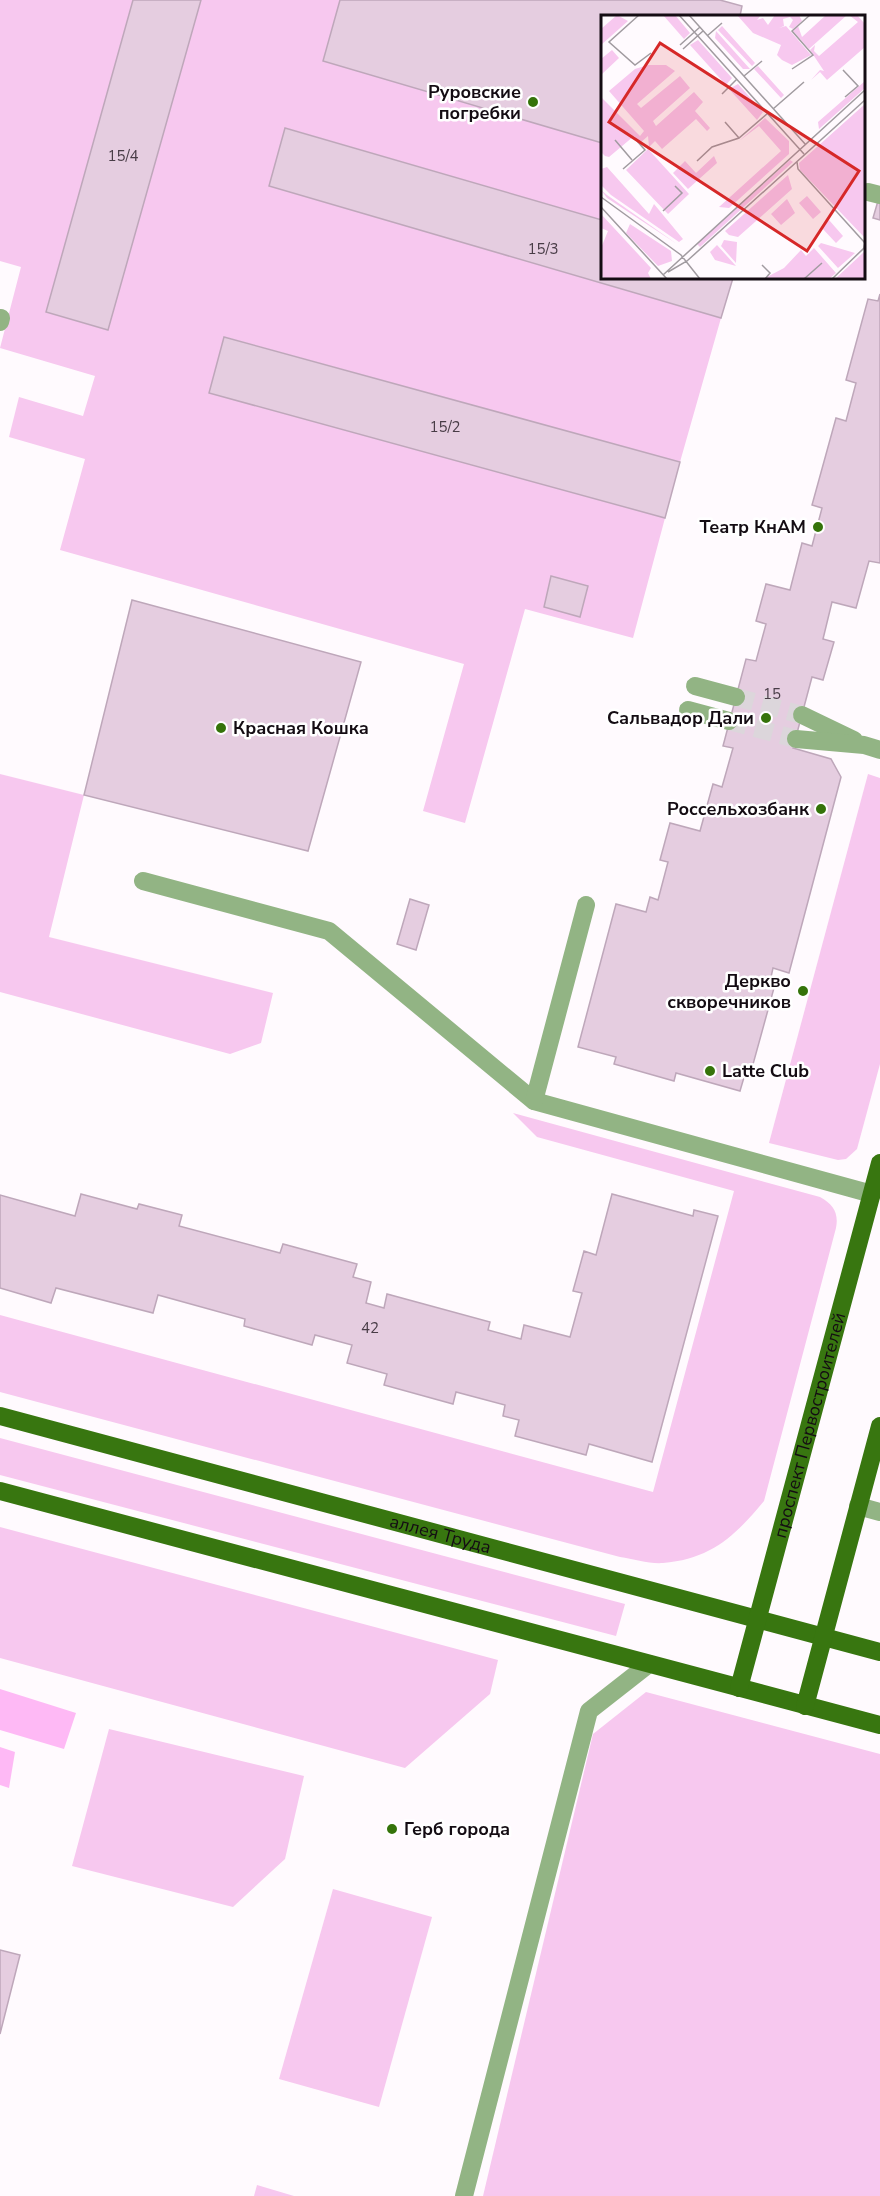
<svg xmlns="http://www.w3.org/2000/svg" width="880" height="2196" font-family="'Nunito Sans',sans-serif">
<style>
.green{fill:#f7c8ef}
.water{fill:#feb9f5}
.building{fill:#e5cde0;stroke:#bea7ba;stroke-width:1.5}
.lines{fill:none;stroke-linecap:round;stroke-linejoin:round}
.minor-tunnel{stroke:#dcd6db;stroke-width:18;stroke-dasharray:18 9;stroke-linecap:butt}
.minor{stroke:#92b484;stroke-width:18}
.major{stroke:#387610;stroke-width:18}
.poi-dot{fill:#35730a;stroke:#fff;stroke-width:2}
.labels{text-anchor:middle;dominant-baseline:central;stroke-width:5;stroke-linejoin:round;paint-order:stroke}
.number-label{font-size:15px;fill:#483c46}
.poi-label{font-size:18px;font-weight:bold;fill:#140c13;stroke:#fff;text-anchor:end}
.street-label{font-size:18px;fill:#140c13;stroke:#fff}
.inset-road{fill:none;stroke:#a19ba0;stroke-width:1.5}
.view{fill:#d62828;fill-opacity:0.15;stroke:#d62828;stroke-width:3}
.inset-edge{fill:none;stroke:#140c13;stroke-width:3}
</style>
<rect width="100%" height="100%" fill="#fffafe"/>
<g class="green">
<path d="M0 0H133L46 312 107 330 201 0H618L637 16H602V220L286 128 269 186 721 318 680 462 225 337 210 393 665 518 633 638 525 609 465 823 423 811 464 664 60 550 85 459 9 437 19 397 83 416 95 376 0 348 21 267 0 261Z"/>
<path d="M0 774 84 795 49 937 273 993 261 1043 230 1054 0 992Z"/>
<path d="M868 774 880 778V1064L857 1149 846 1159 838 1160 769 1143Z"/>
<path d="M513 1113 820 1197C833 1204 839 1213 836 1228L764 1501C735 1536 711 1559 663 1563 649 1564 634 1559 620 1557L0 1392V1315L653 1492 734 1191 537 1137Z"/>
<path d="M0 1438 625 1604 616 1636 0 1475Z"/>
<path d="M0 1527 498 1660 490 1694 405 1768 0 1658Z"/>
<path d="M646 1692 880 1754V2196H483L593 1734Z"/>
<path d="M109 1729 304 1776 285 1859 233 1907 72 1866Z"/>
<path d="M333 1889 432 1917 379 2107 279 2079Z"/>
<path d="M257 2185 294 2196H254Z"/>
</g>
<g class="water">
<path d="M0 1689 76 1713 64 1749 0 1730Z"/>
<path d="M0 1747 15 1752 9 1788 0 1785Z"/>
</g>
<g class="building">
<path d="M133 0H201L108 330 46 312Z"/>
<path d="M340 0H720L742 6 740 16H602V143L323 61Z"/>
<path d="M285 128 602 220V278H733L721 318 269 186Z"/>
<path d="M880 194V220L873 218Z"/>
<path d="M880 294V563L869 561 856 608 832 602 823 639 834 642 823 680 812 677 793 748 831 759 841 777 789 973 773 968 769 986 774 988 752 1068 747 1067 740 1091 676 1073 674 1081 614 1064 616 1057 578 1047 616 904 646 912 650 897 658 900 668 862 660 860 670 823 700 831 713 784 722 787 733 748 723 746 746 659 756 661 766 624 756 621 766 584 790 590 802 543 812 546 822 508 812 505 836 418 846 421 856 383 846 380 868 299 878 301Z"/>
<path d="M224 337 680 462 665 518 209 393Z"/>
<path d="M551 576 588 586 580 617 544 607Z"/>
<path d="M132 600 361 662 308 851 84 795Z"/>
<path d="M410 899 429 905 416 950 397 944Z"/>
<path d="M81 1194 137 1209 139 1204 182 1215 179 1226 280 1253 283 1244 357 1264 353 1277 371 1282 366 1303 384 1308 387 1294 490 1322 488 1330 521 1339 524 1325 570 1337 582 1293 573 1291 584 1251 596 1255 612 1194 693 1216 694 1210 718 1216 652 1462 589 1444 586 1455 515 1436 519 1420 503 1416 505 1405 456 1392 453 1404 384 1385 387 1374 347 1363 352 1345 315 1335 312 1345 244 1326 245 1319 158 1295 153 1313 56 1288 51 1303 0 1288V1195L75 1216Z"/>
<path d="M0 1950 20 1955 0 2034Z"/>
</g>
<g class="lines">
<g class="minor-tunnel">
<path d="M736 697 802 715"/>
<path d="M729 721 796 739"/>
</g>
<g class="minor">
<path d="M868 192 880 195"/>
<path d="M0 322 1 318"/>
<path d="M695 686 736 697"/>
<path d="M688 710 729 721"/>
<path d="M802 715 854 740"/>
<path d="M796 739 864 745 880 750"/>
<path d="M143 881 329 931 534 1101 872 1194"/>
<path d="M534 1101 586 905"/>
<path d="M858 1506 880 1512"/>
<path d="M464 2196 589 1711 649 1664"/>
</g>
<g class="major">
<path id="s1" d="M0 1416 880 1652"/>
<path d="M0 1491 880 1725"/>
<path id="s2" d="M739 1688 880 1163"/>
<path d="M805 1706 880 1426"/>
</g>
</g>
<g class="poi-dot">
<circle cx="533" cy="102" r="6"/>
<circle cx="818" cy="527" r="6"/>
<circle cx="766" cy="718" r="6"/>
<circle cx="221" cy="728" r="6"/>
<circle cx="821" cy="809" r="6"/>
<circle cx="803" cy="991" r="6"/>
<circle cx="710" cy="1071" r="6"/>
<circle cx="392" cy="1829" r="6"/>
</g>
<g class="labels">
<g class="number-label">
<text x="123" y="156">15/4</text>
<text x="543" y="249">15/3</text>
<text x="445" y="427">15/2</text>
<text x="772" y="694">15</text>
<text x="370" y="1328">42</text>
</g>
<g class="poi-label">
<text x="521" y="92">Руровские<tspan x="521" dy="21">погребки</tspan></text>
<text x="806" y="527">Театр КнАМ</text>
<text x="754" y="718">Сальвадор Дали</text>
<text x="233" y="728" text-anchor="start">Красная Кошка</text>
<text x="809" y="809">Россельхозбанк</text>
<text x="791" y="981">Деркво<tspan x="791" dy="21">скворечников</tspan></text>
<text x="722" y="1071" text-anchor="start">Latte Club</text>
<text x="404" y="1829" text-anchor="start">Герб города</text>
</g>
<g class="street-label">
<text stroke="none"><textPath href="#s2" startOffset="272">проспект Первостроителей</textPath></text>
<text stroke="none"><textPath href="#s1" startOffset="456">аллея Труда</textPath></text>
</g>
</g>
<g transform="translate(601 15)">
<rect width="264" height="264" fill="#fffafe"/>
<path d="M16 0 27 6 0 30V14ZM62 0H74L89 18 83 24ZM136 0H160L156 5 162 3 167 10 174 0H198L201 6 192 14 188 12 192 5 189 2 182 4 183 11 178 13 185 11 210 40 191 50 181 45 176 40 180 30 152 18ZM225 0H246L208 34 192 16 197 11 201 22ZM248 0H256L264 9V32L226 65 219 57 210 65 219 55 223 56 209 35 214 30 213 36 218 41 257 7ZM121 11 154 48 151 51 117 15ZM115 16 149 54H142L114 23ZM97 25 131 63 125 70 89 30ZM11 35 18 43 0 60V44ZM47 50H65L74 56 36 89 40 93 79 61 89 73 52 106 55 111 93 77 102 87 94 96 109 113 106 116 95 104 61 134 54 126 48 132 47 121 39 128 33 121 8 142 4 141 0 137V82L39 121 43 116 8 76 34 54ZM157 51 183 80 180 83 153 54ZM264 66V73L218 114 217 107ZM137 69 162 97 156 105 128 74ZM264 89V223L199 155 198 148ZM164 103 188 126V139L128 193 118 192 180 136 158 111 138 126ZM47 134 88 179 67 199 25 155ZM113 141 116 148 87 174 72 158 84 146 95 158ZM189 145 192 147 99 232 96 229ZM6 152 48 199 53 189 82 224 78 227 10 180 0 170V154ZM187 160 191 174 137 222 128 220 124 216ZM0 175 6 180 76 229 6 183ZM206 181 220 197 212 204 198 188ZM186 184 194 198 180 210 170 199ZM0 199 50 253 47 258 50 264H4L0 260V233L7 216 0 213ZM228 205 242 221 235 228 220 212ZM29 209 70 236 71 246 57 251 25 218ZM123 225 136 227 135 248 120 231ZM220 228 254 238 237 253 217 231ZM116 230 135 251 114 245 109 237ZM213 233 235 258 228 264 164 263 183 253 200 235 205 241ZM264 236V264H234Z" fill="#f7c8ef"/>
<path class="inset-road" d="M38 0 8 27 34 50 50 38M78 0 203 139M88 0 205 130M106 21 121 8M79 30 99 12M82 34 102 16M191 54 212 40 191 16 209 0M242 55 257 71 244 82M143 61 161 46M121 79 136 64M172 94 203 67M124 107 138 123M14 125 31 145M96 146 111 132 138 123 167 98M196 147 197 154 264 228 263 233 231 264M22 154 44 135 36 126M0 182 80 240 99 264M0 192 66 264M62 196 81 178 74 171M161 250 169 258 164 264M67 257 86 246 264 85M62 260 264 75M203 264 221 248"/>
<path class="view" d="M59 28 258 156 206 236 8 107Z"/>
<rect width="264" height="264" class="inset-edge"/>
</g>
</svg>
